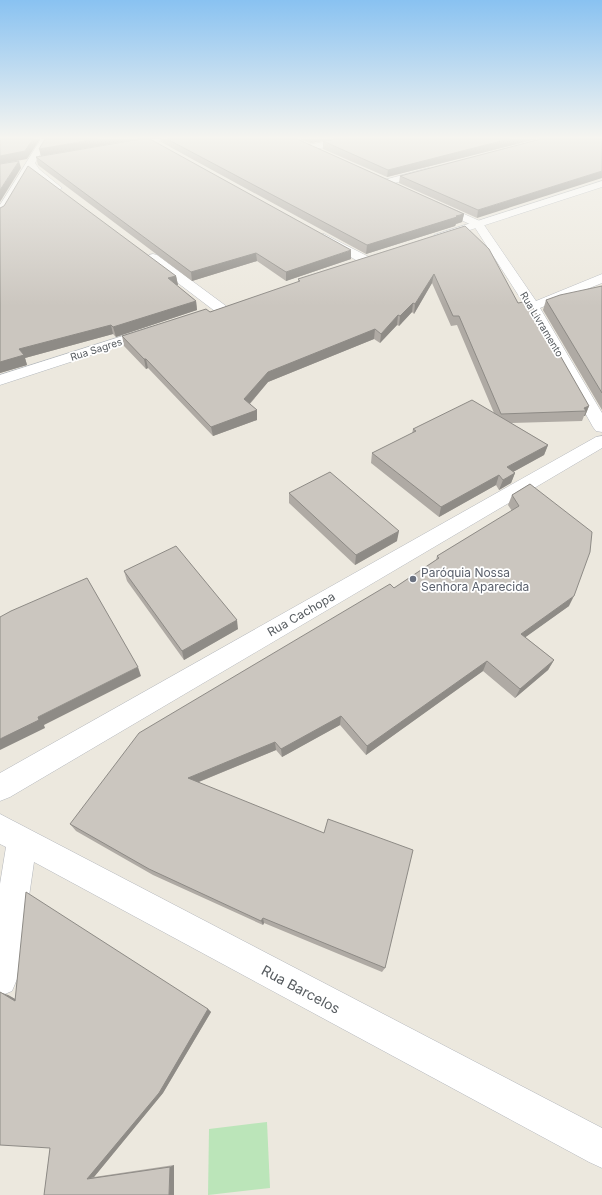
<svg xmlns="http://www.w3.org/2000/svg" width="602" height="1195" font-family="Inter,sans-serif">
<style>
.green{fill:#bbe5b9}
.lines{fill:none;stroke-linecap:round;stroke-linejoin:round}
.street-casing{stroke:#b4b7bc;stroke-width:1}
.secondary-casing{stroke:#b4b9be;stroke-width:1}
.street{fill:#fff;fill-rule:evenodd}
.secondary{fill:#fff;fill-rule:evenodd}
.wall{fill:#afaaa4}
.shaded-wall{fill:#8e8b86}
.building{fill:#cbc6bf;stroke:#8e8b86}
.worship-dot{fill:#6b7280;stroke:#fff;stroke-width:1.5}
.labels{text-anchor:middle;dominant-baseline:central;stroke-width:3.5;stroke-linejoin:round;paint-order:stroke}
.far-street-label{font-size:10px;fill:#575c60;stroke:#fff}
.worship-label{font-size:12px;fill:#5b616d;stroke:#fff;text-anchor:start}
.street-label{font-size:12px;fill:#575c60;stroke:#fff}
.near-street-label{font-size:14px;fill:#575c60;stroke:#fff}
</style>
<rect width="100%" height="100%" fill="#ece8de"/>
<path class="green" d="M267 1122 270 1188 208 1195 209 1129Z"/>
<g class="lines">
<defs>
<g id="street">
<path d="M41 139H49L35 163 39 169 62 188 57 191 53 190 30 171 5 214 0 217V205Z"/>
<path d="M145 139H162L158 142 123 148 119 145 123 142Z"/>
<path d="M339 139H354L350 142 311 150 307 147 308 145Z"/>
<path d="M429 168 432 169 434 171 432 173 387 185 382 182 384 180Z"/>
<path d="M437 202 482 222 536 301 602 274V283L540 308 602 413V432L596 431 593 427 526 307 474 226 433 207 432 205Z"/>
<path d="M324 234 369 257 371 260 369 263H361L320 239 318 237 320 235Z"/>
<path d="M153 254 157 255 226 306 228 309 226 312H216L149 261 147 258 149 255Z"/>
<path d="M602 436V448L10 797 0 801V773L596 437Z"/>
<path d="M0 814 602 1128V1168L589 1162 34 862 17 979 12 991 0 996V884L6 847 0 844Z"/>
</g>
<g id="secondary">
<path d="M602 181V187L442 239H434L432 237 434 235Z"/>
<path d="M151 327 156 328 158 331 156 334 0 385V375Z"/>
</g>
</defs>
<use href="#street" class="street-casing"/>
<use href="#secondary" class="secondary-casing"/>
<use href="#street" class="street"/>
<use href="#secondary" class="secondary"/>
</g>
<g class="wall">
<path d="M160 139H297L464 214 462 222 456 224 455 226 366 254 161 142Z"/>
<path d="M299 139H333L310 143Z"/>
<path d="M336 139H536L387 177 323 149V141Z"/>
<path d="M541 139 477 218 399 183 400 176Z"/>
<path d="M36 157 351 259 286 281 257 261 192 281 38 165Z"/>
<path d="M0 208 176 276 178 285H176L196 301 197 310 116 337 113 334 25 358 27 365 0 373Z"/>
<path d="M465 226 589 406 585 416H584L582 421 511 423 548 445 544 455 513 472 515 473 511 483 499 490 496 485 439 517 371 463 372 453 412 434 413 429 494 413 457 325 451 326 432 283 414 314 412 312 399 326 397 325 380 343 374 339 268 382 250 404 257 410V420L213 436 148 368 146 369 124 346 122 336 210 312 298 282V279Z"/>
<path d="M602 286V410L543 310 546 300Z"/>
<path d="M530 484 569 606 525 637 554 660 548 670 515 698 483 671 366 755 340 725 282 757 276 750 199 782 385 968 382 972 264 923 263 925 153 875 76 831 70 824 394 588 436 560 437 556 512 511 508 505 512 495Z"/>
<path d="M289 493 397 541 355 565 289 503Z"/>
<path d="M124 571 238 629 184 660 127 581Z"/>
<path d="M8 995 15 999 208 1009 211 1012 163 1093 94 1177 174 1165V1195H44L50 1148Z"/>
</g>
<g class="shaded-wall">
<path d="M33 139H40L27 159 0 164V156Z"/>
<path d="M97 139H139L41 156 39 149Z"/>
<path d="M310 139H333L310 143Z"/>
<path d="M509 139H536L387 177 388 170Z"/>
<path d="M19 161 21 168 0 202V190Z"/>
<path d="M602 171V178L477 218 478 210Z"/>
<path d="M464 214 462 222 456 224 455 226 366 254 367 245Z"/>
<path d="M351 250V259L286 281V272Z"/>
<path d="M256 253 257 261 192 281 191 272Z"/>
<path d="M434 274 432 283 414 314 415 304Z"/>
<path d="M176 276 178 285 169 287 168 278Z"/>
<path d="M196 301 197 310 116 337 113 327Z"/>
<path d="M413 303 412 312 399 326 400 316Z"/>
<path d="M398 315 397 325 380 343 381 334Z"/>
<path d="M111 325 113 334 25 358 27 365 0 373V362L19 349Z"/>
<path d="M375 329 374 339 268 382 245 409 244 399 268 372Z"/>
<path d="M144 359H146L148 368 146 369Z"/>
<path d="M589 406 585 416H584L586 411 584 408Z"/>
<path d="M257 410V420L213 436 211 427Z"/>
<path d="M548 445 544 455 504 477 507 467Z"/>
<path d="M515 473 511 483 499 490 503 480Z"/>
<path d="M499 475 496 485 439 517 441 507Z"/>
<path d="M399 531 397 541 355 565 356 555Z"/>
<path d="M574 596 569 606 516 644 521 634Z"/>
<path d="M237 620 238 629 184 660 182 651Z"/>
<path d="M554 660 548 670 515 698 520 689Z"/>
<path d="M487 661 483 671 366 755 367 746Z"/>
<path d="M138 667 141 676 44 725 45 728 0 750V739L38 717Z"/>
<path d="M341 716 340 725 282 757 281 749Z"/>
<path d="M275 742 276 750 191 785 188 778Z"/>
<path d="M263 918 264 923 263 925 261 921Z"/>
<path d="M0 992 8 995 24 1004 15 1001Z"/>
<path d="M208 1009 211 1012 163 1093 94 1177 87 1179Z"/>
<path d="M174 1165V1195H169L170 1167Z"/>
</g>
<g class="building">
<path d="M0 139H33L25 151 0 156Z"/>
<path d="M45 139H97L39 149Z"/>
<path d="M141 139H150L351 250 286 272 256 253 191 272 36 157Z"/>
<path d="M167 139H297L464 214 456 216 457 217 367 245Z"/>
<path d="M336 139H509L388 170 323 141Z"/>
<path d="M541 139H602V171L478 210 400 176Z"/>
<path d="M19 161 0 190V164Z"/>
<path d="M28 166 176 276 168 278 196 301 113 327 111 325 19 349 24 355 0 362V208L4 206Z"/>
<path d="M465 226 489 249 518 303 529 301 589 406 584 408 586 411 501 414 459 316H453L434 274 415 304 413 303 400 316 398 315 381 334 375 329 268 372 244 399 257 410 211 427 146 359H144L122 336 206 309 210 312 300 281 298 279Z"/>
<path d="M602 286V393L546 300 560 295Z"/>
<path d="M472 400 548 445 507 467 515 473 503 480 499 475 441 507 372 453 416 431 413 429Z"/>
<path d="M330 472 399 531 356 555 289 493Z"/>
<path d="M530 484 592 532 590 552 574 596 521 634 554 660 520 689 487 661 367 746 341 716 281 749 275 742 188 778 324 833 328 819 413 850 385 968 263 918 261 921 149 869 70 824 139 733 390 584 394 588 439 558 437 556 519 506 512 495Z"/>
<path d="M176 546 237 620 182 651 124 571Z"/>
<path d="M87 578 138 667 38 717 39 720 0 739V617L11 611Z"/>
<path d="M26 892 208 1009 159 1093 87 1179 170 1167 169 1195H44L50 1148 0 1145V992L15 1001Z"/>
</g>
<linearGradient id="sky" x2="0" y2="1"><stop stop-color="#89c2f1"/><stop offset="0.45" stop-color="#f6f5f0"/><stop offset="1" stop-color="#f6f5f0" stop-opacity="0"/></linearGradient>
<rect width="602" height="306" fill="url(#sky)"/>
<circle class="worship-dot" cx="413" cy="579" r="4"/>
<g class="labels">
<g class="far-street-label">
<text transform="translate(542 324) rotate(59)">Rua Livramento</text>
<text transform="translate(96 349) rotate(-18)">Rua Sagres</text>
</g>
<g class="worship-label">
<text x="421" y="572">Paróquia Nossa<tspan x="421" dy="14">Senhora Aparecida</tspan></text>
</g>
<g class="street-label">
<text transform="translate(301 614) rotate(-30)">Rua Cachopa</text>
</g>
<g class="near-street-label">
<text transform="translate(301 989) rotate(28)">Rua Barcelos</text>
</g>
</g>
</svg>
